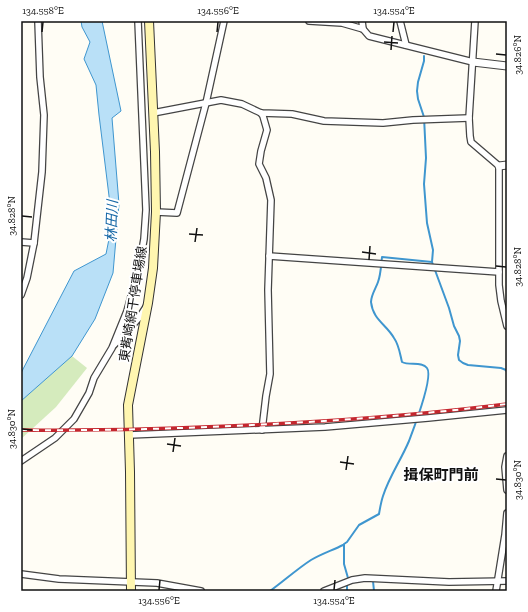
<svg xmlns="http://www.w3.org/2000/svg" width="528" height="612" font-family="'Zilla Slab','Noto Sans JP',serif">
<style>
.green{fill:#d5ebbd}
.water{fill:#b9e0f7;stroke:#3f96cf}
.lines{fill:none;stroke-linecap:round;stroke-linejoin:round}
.stream{stroke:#3f96cf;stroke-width:2}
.minor-casing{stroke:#444;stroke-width:8}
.tertiary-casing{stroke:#444;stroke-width:9}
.secondary-casing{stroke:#333;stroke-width:10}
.minor{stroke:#fff;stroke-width:5.5}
.tertiary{stroke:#fff;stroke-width:7}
.secondary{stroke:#fff6b0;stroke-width:8}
.rail-casing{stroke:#c4262e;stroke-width:3.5}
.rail{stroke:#fff;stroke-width:2;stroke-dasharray:6;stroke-linecap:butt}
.ticks{fill:none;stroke:#111;stroke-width:1.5}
.labels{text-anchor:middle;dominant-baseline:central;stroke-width:4;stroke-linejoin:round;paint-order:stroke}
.street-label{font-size:13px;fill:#111;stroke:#fff}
.water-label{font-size:14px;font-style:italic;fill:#1768a6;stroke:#fff}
.quarter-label{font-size:15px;font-weight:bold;fill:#111;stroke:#fff}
.neatline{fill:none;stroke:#111;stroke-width:1.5}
.ticks-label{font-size:10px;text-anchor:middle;fill:#111}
</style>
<rect width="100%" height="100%" fill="#fffdf5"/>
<path class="green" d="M72 356 87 368 56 407 21 439V401Z"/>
<path class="water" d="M81 21H102L121 111 112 118 119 204 113 273 95 319 72 356 21 401V373L74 271 106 254 112 224 109 196 99 115 96 85 84 59 90 42 82 27Z"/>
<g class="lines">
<g class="stream">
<path d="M424 56V61L418 82 417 91 418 99 424 117 426 158 424 184 427 223 433 250 432 262 449 308 454 326 459 336 460 341 458 355 459 360 463 363 468 365 501 368 506 370 507 372"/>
<path d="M348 578 344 564V544L347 542 359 525 379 514C380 508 381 502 383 496 389 477 401 460 409 441 413 430 434 377 427 368 422 361 409 366 402 362 400 354 399 345 394 338 386 324 373 320 371 302 371 295 376 288 378 282 381 274 381 265 382 257L432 262"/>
<path d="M371 581H373L374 591"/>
<path d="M270 591C284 581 297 569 311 560 321 554 333 550 343 545"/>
<path d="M347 591V584L349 583"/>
</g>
<defs>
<g id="minor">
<path d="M309 21 342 23 363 29 369 36 473 62"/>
<path d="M362 21 363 29"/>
<path d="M400 21 406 45"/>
<path d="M475 21 469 118 470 136 471 142 499 166V285L501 301 507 326"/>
<path d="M153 113 221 100 242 104 261 113 292 114 324 121 383 123 413 120 469 118"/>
<path d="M261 113 263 116 267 130 261 151 259 164 266 178 271 200 268 290 270 374 266 396 262 430"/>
<path d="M156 212 177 213 206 103 224 21"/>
<path d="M21 242 34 243"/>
<path d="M269 256 499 272"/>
<path d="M21 295 27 278 34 243 42 172 44 115 40 77 38 21"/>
<path d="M114 345 139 318 146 307"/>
<path d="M129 435 325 427 428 418 507 410"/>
<path d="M507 456 505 467 507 490"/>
<path d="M21 461 55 438 74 419 89 393 94 378 112 348 127 311 139 267 144 239 146 210 138 21"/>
<path d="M21 574 59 579 157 583 201 591"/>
<path d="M324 591 352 580 365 578 449 582 507 581"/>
<path d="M496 591 505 535 507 513"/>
</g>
<g id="tertiary">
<path d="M473 62 507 66"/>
<path d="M499 166 507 165"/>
</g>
<path id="secondary" d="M131 591 130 472 128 405 148 303 153 268 156 212 155 152 149 21"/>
</defs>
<use href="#minor" class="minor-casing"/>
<use href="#tertiary" class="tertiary-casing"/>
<use href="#secondary" class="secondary-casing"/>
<use href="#minor" class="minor"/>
<use href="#tertiary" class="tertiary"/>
<use href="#secondary" class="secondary"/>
<defs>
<path id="rail" d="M21 430C111 431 200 428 290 423 363 419 435 413 507 404"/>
</defs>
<use href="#rail" class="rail-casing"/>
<use href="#rail" class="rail"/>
</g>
<path class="ticks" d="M42 32 43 22M217 32 218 22M393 32 394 22M384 42 398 43M391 50 392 36M496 54 506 55M22 216 32 217M189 234 203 235M195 242 197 228M362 252 376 254M369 260 370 246M496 266 506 267M22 429 32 430M167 444 181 446M173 452 175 438M340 462 354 464M346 470 348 456M496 479 506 480M159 590 160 580M334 590 335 580"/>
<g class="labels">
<g class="street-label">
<text transform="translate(133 304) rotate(-81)">東觜崎網干停車場線</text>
</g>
<g class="water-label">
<text transform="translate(112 221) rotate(-88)">林田川</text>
</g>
<g class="quarter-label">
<text x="441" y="475">揖保町門前</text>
</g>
</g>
<rect width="528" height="612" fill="none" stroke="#ffffff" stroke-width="44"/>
<rect x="22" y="22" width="484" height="568" class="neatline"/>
<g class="ticks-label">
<text x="43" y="14">134.558°E</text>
<text x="218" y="14">134.556°E</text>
<text x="394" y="14">134.554°E</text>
<text transform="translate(517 55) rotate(-90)" y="4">34.826°N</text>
<text transform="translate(11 216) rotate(-90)" y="4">34.828°N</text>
<text transform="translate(517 267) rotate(-90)" y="4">34.828°N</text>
<text transform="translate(11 429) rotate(-90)" y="4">34.830°N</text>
<text transform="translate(517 480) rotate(-90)" y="4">34.830°N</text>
<text x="159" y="604">134.556°E</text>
<text x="334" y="604">134.554°E</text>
</g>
</svg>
